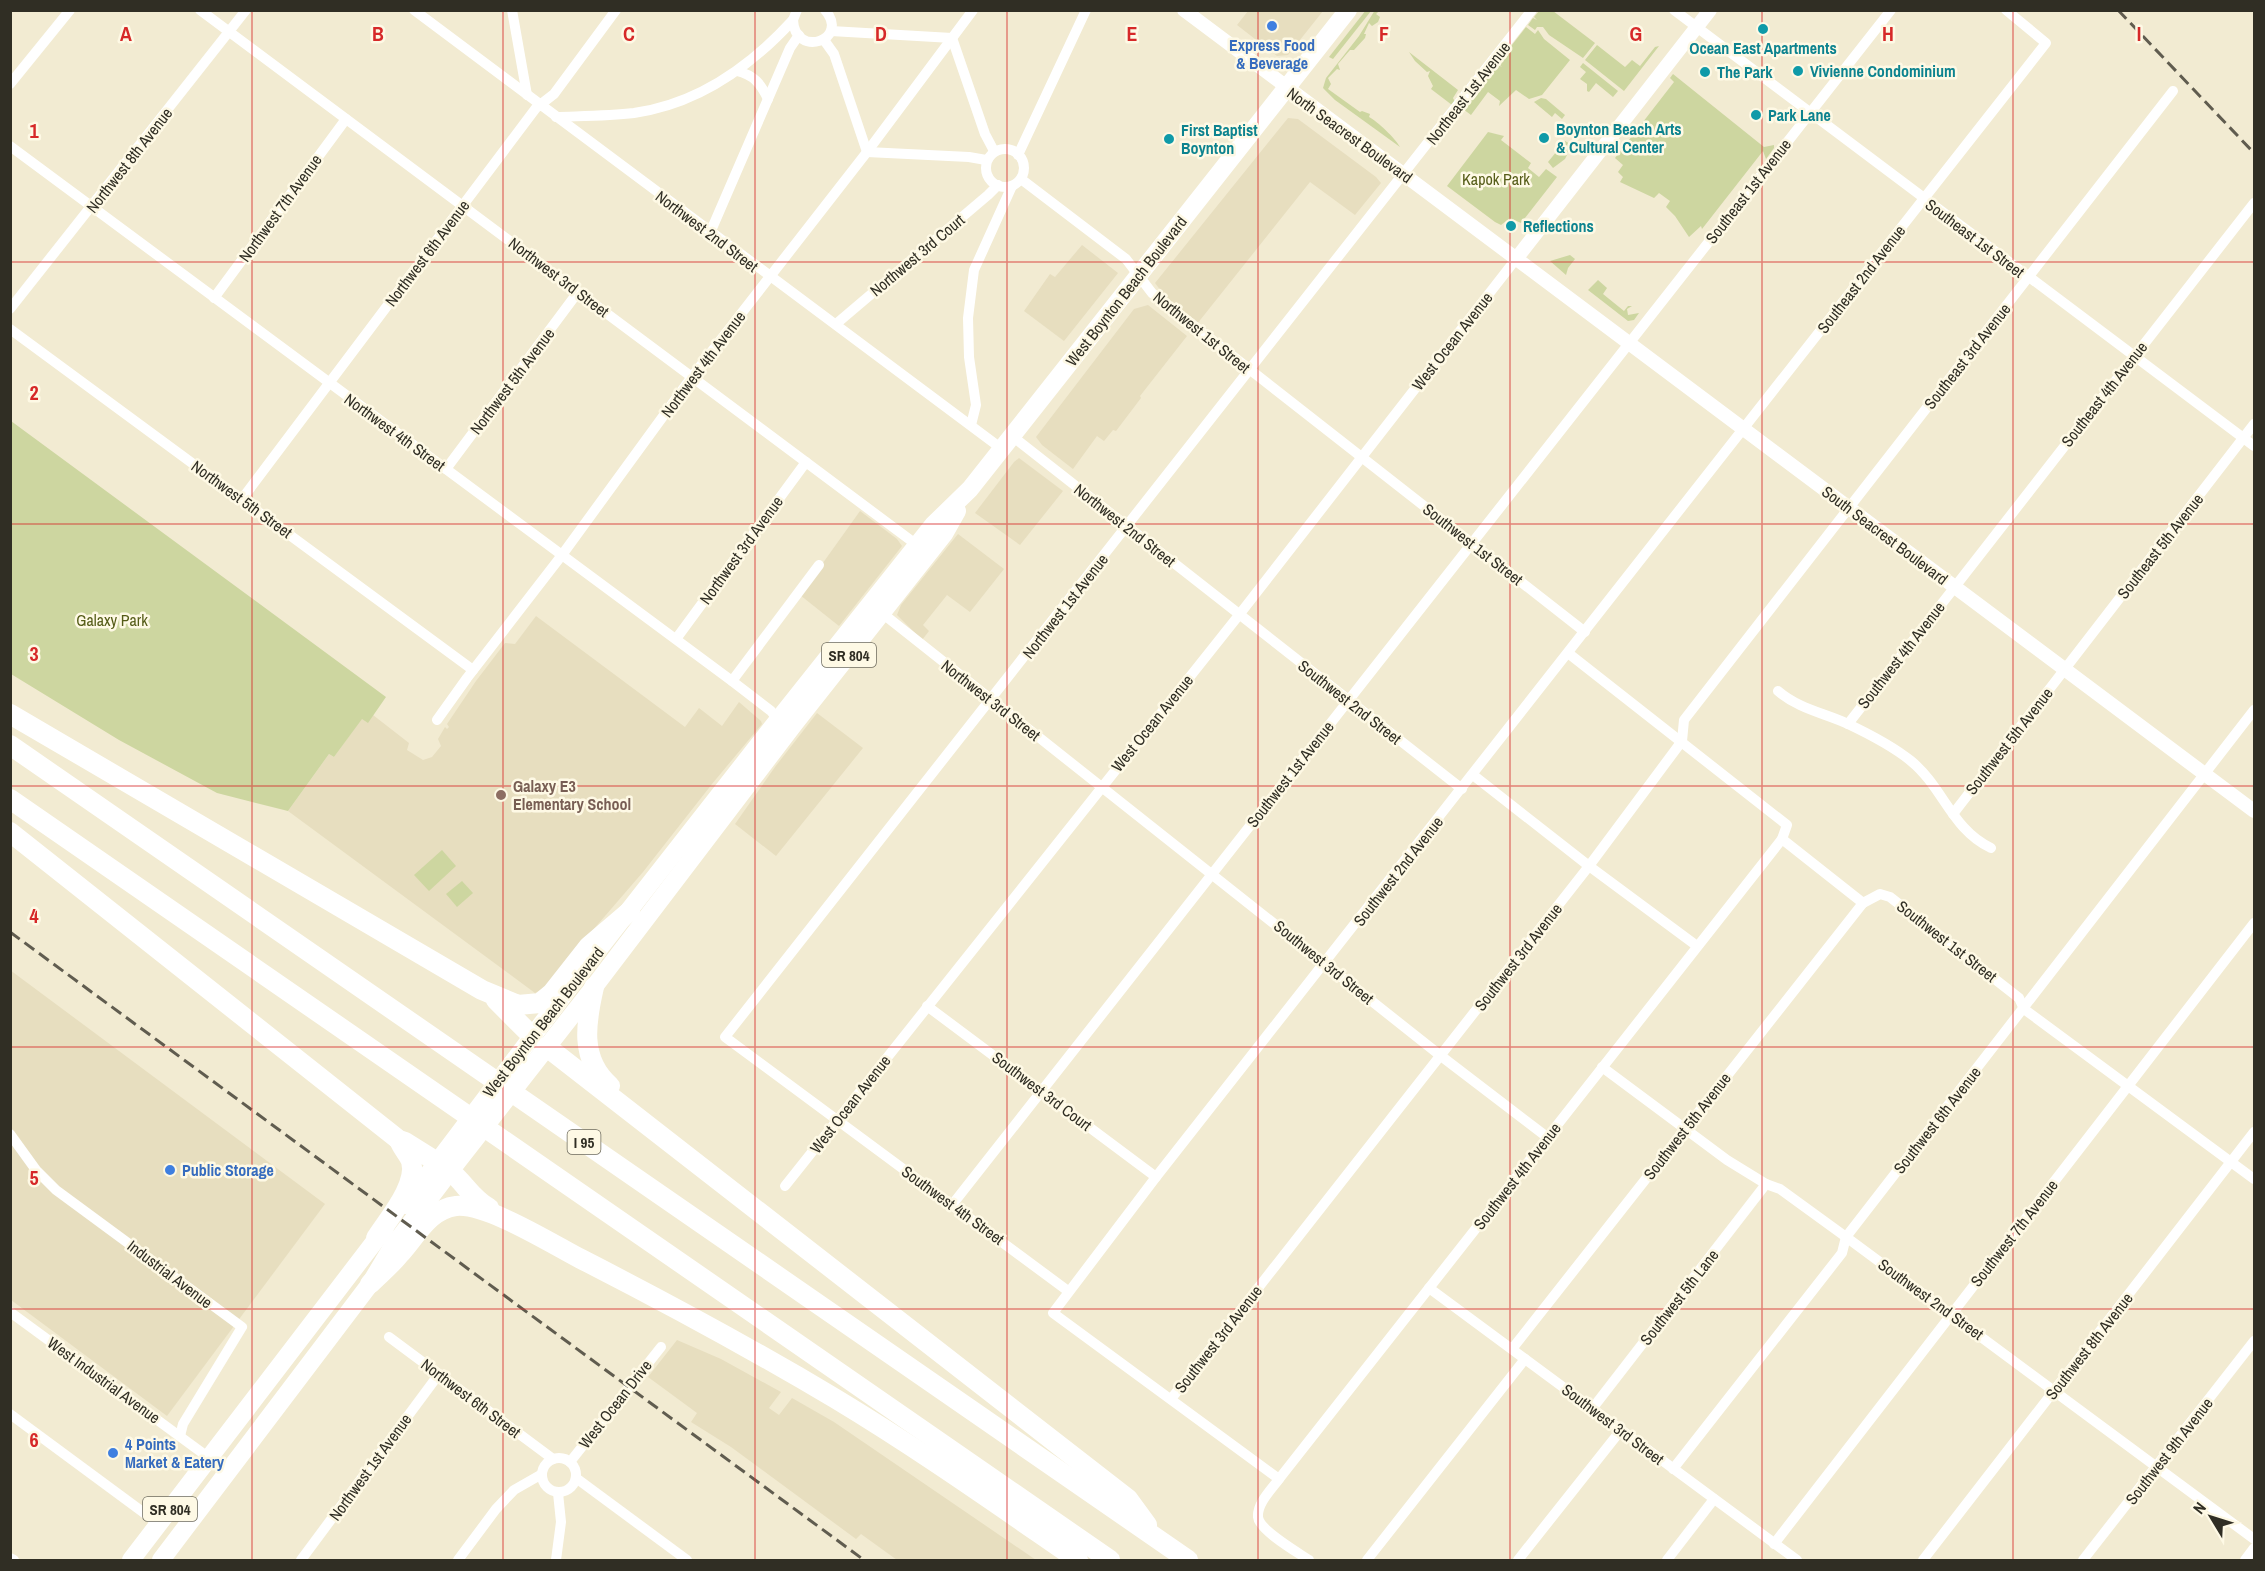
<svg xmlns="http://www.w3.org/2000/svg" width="2265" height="1571" font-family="'Archivo Narrow',sans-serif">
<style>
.built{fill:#e7debf}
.green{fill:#cdd6a0}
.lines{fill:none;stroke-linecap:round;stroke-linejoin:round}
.minor{stroke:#fff;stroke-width:10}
.tertiary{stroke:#fff;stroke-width:14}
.primary{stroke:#fff;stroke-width:18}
.motorway{stroke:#fff;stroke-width:20}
.rail{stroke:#605c4f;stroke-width:3;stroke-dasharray:12 6;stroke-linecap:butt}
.grid{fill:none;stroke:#d62828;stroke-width:1.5;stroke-opacity:0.55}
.shop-dot{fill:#3f7fe0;stroke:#fef9e5;stroke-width:2}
.culture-dot{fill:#0f9aa8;stroke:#fef9e5;stroke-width:2}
.education-dot{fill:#8d6e63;stroke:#fef9e5;stroke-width:2}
.labels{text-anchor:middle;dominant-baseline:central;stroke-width:5;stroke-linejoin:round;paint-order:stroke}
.shield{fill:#fef9e5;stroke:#6e6b5e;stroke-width:1.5}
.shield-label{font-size:15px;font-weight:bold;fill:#302e24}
.shop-label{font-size:16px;font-weight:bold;fill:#366cbe;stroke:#fef9e5;text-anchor:start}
.culture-label{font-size:16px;font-weight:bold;fill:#0d838f;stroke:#fef9e5;text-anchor:start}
.street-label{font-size:16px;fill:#302e24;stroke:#fef9e5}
.park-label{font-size:16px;fill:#555c18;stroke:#fef9e5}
.education-label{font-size:16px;font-weight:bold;fill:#785e54;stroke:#fef9e5;text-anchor:start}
.grid-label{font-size:20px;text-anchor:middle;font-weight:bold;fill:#d62828;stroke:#fef9e5;stroke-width:5;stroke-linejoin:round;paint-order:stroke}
</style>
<rect width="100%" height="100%" fill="#f2ebd2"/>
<g class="built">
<path d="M1248 11V10L1323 11 1288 55 1277 56 1237 25Z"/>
<path d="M1288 118 1298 119 1376 177 1381 183 1355 215 1310 182 1197 324 1167 299 1155 283Z"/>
<path d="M1082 245 1118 273 1064 341 1024 311 1050 274 1055 277Z"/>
<path d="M1148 305 1187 336 1140 396 1141 398 1116 431 1113 430 1104 441 1097 436 1073 469 1042 445 1036 437 1134 309Z"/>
<path d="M1019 458 1063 491 1020 545 975 513 1014 462Z"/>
<path d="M860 511 897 539 902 546 839 626 800 595Z"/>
<path d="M958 534 1004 569 970 612 947 595 923 625 929 631 922 640 897 615 901 605Z"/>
<path d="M536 616 685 727 699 708 722 726 739 702 761 721 762 724 712 784 643 872 580 945 547 987 535 993 288 811 329 754 334 757 362 718 368 722 373 715 409 743 407 750 423 760 432 757 441 746 438 739 445 727 447 729 449 727 447 724 476 681 505 643 515 644Z"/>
<path d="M817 713 863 748 776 856 735 824 775 767Z"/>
<path d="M10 970 325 1204 167 1416 11 1300Z"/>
<path d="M677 1340 721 1359 781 1392 769 1408 779 1415 792 1398 834 1422 1036 1560H897L861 1534 856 1539 731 1447 691 1422 697 1413 648 1377Z"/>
</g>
<g class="green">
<path d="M1366 10 1371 11 1333 59 1329 57Z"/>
<path d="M1375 10 1379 11 1376 14 1380 17 1378 22 1372 26 1369 23 1364 34H1366L1365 38 1354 50H1350L1338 64 1340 70 1337 69 1328 78 1331 84 1328 89 1360 112 1362 111 1370 114 1369 117C1378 122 1395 138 1400 147L1335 100 1323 88 1326 78 1359 36Z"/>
<path d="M1539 11H1553L1595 43 1583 58 1549 35 1543 27H1537L1535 30 1528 25 1533 18 1537 20 1534 17Z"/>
<path d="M1526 27 1535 34 1538 30 1544 39 1570 60 1542 95 1529 99 1516 90 1499 106 1500 101 1488 92 1471 115 1463 109 1478 89 1482 90 1480 86 1498 65 1502 67 1499 64 1501 59Z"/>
<path d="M1597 45 1625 67 1632 60 1640 66 1655 47 1659 46 1624 91 1585 60Z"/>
<path d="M1409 52 1458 90 1453 98 1455 102 1452 105 1431 89 1433 86 1428 76 1430 71 1427 72 1415 61Z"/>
<path d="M1583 63 1618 91 1613 97 1596 83 1589 92 1587 91V84L1580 79 1586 72 1580 67Z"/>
<path d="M1673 74 1764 147 1774 145V148L1766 159 1763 151 1702 229 1701 226 1689 237 1675 216 1666 207 1670 201 1659 193 1654 198 1620 182 1623 177 1618 172 1623 165 1615 158 1674 82 1670 78Z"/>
<path d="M1541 98 1546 99 1565 115 1562 119 1555 113 1552 117 1534 102Z"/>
<path d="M1488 132 1504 136 1501 140 1531 163 1528 168 1539 177 1546 169 1557 177 1521 223 1510 218 1501 225 1495 222 1447 186Z"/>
<path d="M1565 141 1572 145 1565 159 1553 168 1548 162Z"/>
<path d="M1570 255 1575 259 1568 268 1566 275 1550 261Z"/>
<path d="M1598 280 1607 288 1603 294 1624 311 1628 306H1632L1627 309 1628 315 1639 313 1634 320 1628 321 1588 290Z"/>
<path d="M11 421 386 697 368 723 362 719 334 757 329 754 288 811 217 793 119 740 11 674Z"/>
<path d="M442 850 456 866 429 891 414 875Z"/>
<path d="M462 881 473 893 457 907 446 894Z"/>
</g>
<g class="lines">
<g class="minor">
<path d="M200 10 917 545"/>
<path d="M414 10 1002 449"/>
<path d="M512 10 527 95"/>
<path d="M797 10 793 20C795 59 851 40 825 10"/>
<path d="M1674 10 2254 446"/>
<path d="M831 31 952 38 985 134 994 151"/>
<path d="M824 40 834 54 867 152 969 157 986 160"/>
<path d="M737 71C754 75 761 84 768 99"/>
<path d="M10 84 70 10"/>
<path d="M556 117C582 116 608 116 634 113 698 104 750 67 793 20"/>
<path d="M10 146 732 681 771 711 778 720"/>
<circle cx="1005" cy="168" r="19"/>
<path d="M1018 155 1086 10"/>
<path d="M1021 179 1126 259 1152 293 1585 632"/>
<path d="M710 233 790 48 799 35"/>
<path d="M214 298 346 119"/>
<path d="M10 309 246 10"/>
<path d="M836 324 988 195 998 185"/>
<path d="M10 329 473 670"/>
<path d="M971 425 976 405 969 357 968 318 974 270 1012 186"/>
<path d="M1012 436 1462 789"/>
<path d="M446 469 578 292"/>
<path d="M242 499 536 108 554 94 616 10"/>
<path d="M882 613 1441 1056 1547 1137"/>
<path d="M676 639 806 462"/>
<path d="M1568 653 1787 825 1782 839 1863 903 1880 894 1890 897 2019 998 2024 1009 2254 1179"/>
<path d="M732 681 819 565"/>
<path d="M1778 691C1799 709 1824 713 1848 724 1867 733 1895 748 1911 761 1943 787 1952 830 1991 848"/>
<path d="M437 720 467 678 562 555 691 378 867 152 973 10"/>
<path d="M1848 724 2254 203"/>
<path d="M1473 775 1589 866 1697 946"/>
<path d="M1953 814 2254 424"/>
<path d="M927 1006 1156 1177"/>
<path d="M1602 1067 1727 1160 1766 1184 1780 1189 1846 1237 2254 1539"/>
<path d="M10 1134 36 1170 56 1190 242 1327 183 1424 180 1436"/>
<path d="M785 1186 1239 615 1516 259"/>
<path d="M952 1205 1891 10"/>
<path d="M1429 1288 1797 1560"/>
<path d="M1068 1291 725 1037 1532 10"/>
<path d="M10 1312 227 1471"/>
<path d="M389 1337 553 1459"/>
<path d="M1512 1349 1863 903"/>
<path d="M1171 1399 1589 866 1682 741 1684 720 2173 91"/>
<path d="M1592 1409 1766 1184"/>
<path d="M10 1414 159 1524"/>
<circle cx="559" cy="1475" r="17"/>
<path d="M570 1462 661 1347"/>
<path d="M1673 1469 1842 1253 1846 1237 2254 710"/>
<path d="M576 1478 687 1560"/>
<path d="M1279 1479 1053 1313 1156 1177 2046 43 2006 10"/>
<path d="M1774 1544 2254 923"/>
<path d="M10 1558 14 1560"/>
<path d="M301 1560 439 1374"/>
<path d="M458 1560 496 1509 514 1490 542 1474"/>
<path d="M556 1560 561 1522 558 1493"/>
<path d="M1309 1560C1297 1552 1259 1530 1258 1517 1257 1503 1272 1489 1279 1479L1782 839"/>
<path d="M1367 1560 1525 1359"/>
<path d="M1518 1560 1621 1430"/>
<path d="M1667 1560 1714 1499"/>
<path d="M1923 1560 2254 1132"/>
<path d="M2083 1560 2254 1341"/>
<path d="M2245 1560 2254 1548"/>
</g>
<g class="tertiary">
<path d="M1184 10 2254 811"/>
<path d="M1516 259 1710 10"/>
</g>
<g class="primary">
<path d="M405 1205 587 964 778 720 933 525 970 489 1348 10"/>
<path d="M131 1560 385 1228"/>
<path d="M161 1560 370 1284 391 1249 450 1171 594 987 794 724 944 534 957 511"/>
</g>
<g class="motorway">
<path d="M10 714 482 990 518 1005 540 1003 552 993 589 946 630 911"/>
<path d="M10 745 1188 1560"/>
<path d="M10 799 1110 1560"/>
<path d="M10 832 399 1140 405 1142 437 1162"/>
<path d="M594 987C586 1022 579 1059 610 1086"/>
<path d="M496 1000 532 1036"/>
<path d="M547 1047 1128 1499 1147 1525"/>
<path d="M450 1171C465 1183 471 1198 489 1208"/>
<path d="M376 1238C388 1219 418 1185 411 1161 408 1154 402 1148 399 1140"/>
<path d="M370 1284C380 1274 391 1265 399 1255 416 1237 429 1209 456 1206 487 1203 552 1244 581 1259 667 1303 752 1349 836 1399 919 1449 998 1505 1078 1560"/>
</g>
<g class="rail">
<path d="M2118 10 2254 153"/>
<path d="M10 932 864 1560"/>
</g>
</g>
<path class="grid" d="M252 10V1560M503 10V1560M755 10V1560M1007 10V1560M1258 10V1560M1510 10V1560M1762 10V1560M2013 10V1560M10 262H2254M10 524H2254M10 786H2254M10 1047H2254M10 1309H2254"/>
<g class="shop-dot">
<circle cx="1272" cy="26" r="6"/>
<circle cx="170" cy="1170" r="6"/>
<circle cx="113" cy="1453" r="6"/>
</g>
<g class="culture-dot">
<circle cx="1763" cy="29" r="6"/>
<circle cx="1798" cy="71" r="6"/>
<circle cx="1705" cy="72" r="6"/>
<circle cx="1756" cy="115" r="6"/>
<circle cx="1544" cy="138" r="6"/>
<circle cx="1169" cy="139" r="6"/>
<circle cx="1511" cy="226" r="6"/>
</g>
<circle class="education-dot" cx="501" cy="795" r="6"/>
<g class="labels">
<g class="shield">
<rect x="822" y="643" width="54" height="24" rx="4.5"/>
<rect x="567.5" y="1130" width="33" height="24" rx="4.5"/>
<rect x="143" y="1497" width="54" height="24" rx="4.5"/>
</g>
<g class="shield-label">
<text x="849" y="655">SR 804</text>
<text x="584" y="1142">I 95</text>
<text x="170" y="1509">SR 804</text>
</g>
<g class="shop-label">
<text x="1272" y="45" text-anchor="middle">Express Food<tspan x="1272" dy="18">&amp; Beverage</tspan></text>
<text x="182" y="1170">Public Storage</text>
<text x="125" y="1444">4 Points<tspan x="125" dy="18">Market &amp; Eatery</tspan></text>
</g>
<g class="culture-label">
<text x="1763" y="48" text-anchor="middle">Ocean East Apartments</text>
<text x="1810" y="71">Vivienne Condominium</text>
<text x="1717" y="72">The Park</text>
<text x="1768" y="115">Park Lane</text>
<text x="1556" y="129">Boynton Beach Arts<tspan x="1556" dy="18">&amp; Cultural Center</tspan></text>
<text x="1181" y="130">First Baptist<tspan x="1181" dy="18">Boynton</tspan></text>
<text x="1523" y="226">Reflections</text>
</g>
<g class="street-label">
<text transform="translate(1468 93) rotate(-52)">Northeast 1st Avenue</text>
<text transform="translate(1350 135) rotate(36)">North Seacrest Boulevard</text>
<text transform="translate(129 160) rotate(-52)">Northwest 8th Avenue</text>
<text transform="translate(1748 191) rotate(-52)">Southeast 1st Avenue</text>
<text transform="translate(280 208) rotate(-54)">Northwest 7th Avenue</text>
<text transform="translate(707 231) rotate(37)">Northwest 2nd Street</text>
<text transform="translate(1975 238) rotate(37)">Southeast 1st Street</text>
<text transform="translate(427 253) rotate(-53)">Northwest 6th Avenue</text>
<text transform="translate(917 255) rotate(-40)">Northwest 3rd Court</text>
<text transform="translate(559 277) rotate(37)">Northwest 3rd Street</text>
<text transform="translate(1861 279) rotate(-52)">Southeast 2nd Avenue</text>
<text transform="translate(1126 291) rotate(-52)">West Boynton Beach Boulevard</text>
<text transform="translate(1202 332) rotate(39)">Northwest 1st Street</text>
<text transform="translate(1452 341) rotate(-52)">West Ocean Avenue</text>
<text transform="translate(1967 356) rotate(-52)">Southeast 3rd Avenue</text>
<text transform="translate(703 364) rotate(-53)">Northwest 4th Avenue</text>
<text transform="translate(512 381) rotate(-53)">Northwest 5th Avenue</text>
<text transform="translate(2104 394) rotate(-52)">Southeast 4th Avenue</text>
<text transform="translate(395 432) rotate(36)">Northwest 4th Street</text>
<text transform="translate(242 499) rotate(36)">Northwest 5th Street</text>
<text transform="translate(1125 525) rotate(38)">Northwest 2nd Street</text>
<text transform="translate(1885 535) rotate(37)">South Seacrest Boulevard</text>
<text transform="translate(1473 544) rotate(38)">Southwest 1st Street</text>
<text transform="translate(2160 546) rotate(-52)">Southeast 5th Avenue</text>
<text transform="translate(741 550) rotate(-54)">Northwest 3rd Avenue</text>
<text transform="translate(1065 606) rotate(-52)">Northwest 1st Avenue</text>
<text transform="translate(1901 655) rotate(-52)">Southwest 4th Avenue</text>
<text transform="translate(991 700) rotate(38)">Northwest 3rd Street</text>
<text transform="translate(1350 702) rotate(38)">Southwest 2nd Street</text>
<text transform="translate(1152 723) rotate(-51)">West Ocean Avenue</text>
<text transform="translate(2009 741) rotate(-52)">Southwest 5th Avenue</text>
<text transform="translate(1290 774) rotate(-52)">Southwest 1st Avenue</text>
<text transform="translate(1398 871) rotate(-52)">Southwest 2nd Avenue</text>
<text transform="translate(1947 941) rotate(38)">Southwest 1st Street</text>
<text transform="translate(1518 957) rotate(-52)">Southwest 3rd Avenue</text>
<text transform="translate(1324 962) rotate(39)">Southwest 3rd Street</text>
<text transform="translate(543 1022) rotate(-52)">West Boynton Beach Boulevard</text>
<text transform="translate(1042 1091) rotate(37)">Southwest 3rd Court</text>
<text transform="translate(850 1104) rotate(-52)">West Ocean Avenue</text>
<text transform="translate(1937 1120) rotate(-52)">Southwest 6th Avenue</text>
<text transform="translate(1687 1126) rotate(-52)">Southwest 5th Avenue</text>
<text transform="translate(1517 1176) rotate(-52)">Southwest 4th Avenue</text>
<text transform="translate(953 1205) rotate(36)">Southwest 4th Street</text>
<text transform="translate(2014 1233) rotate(-52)">Southwest 7th Avenue</text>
<text transform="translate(170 1274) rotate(37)">Industrial Avenue</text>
<text transform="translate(1679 1297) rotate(-52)">Southwest 5th Lane</text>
<text transform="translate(1931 1299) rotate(36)">Southwest 2nd Street</text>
<text transform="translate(1218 1339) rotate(-52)">Southwest 3rd Avenue</text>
<text transform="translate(2089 1346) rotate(-52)">Southwest 8th Avenue</text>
<text transform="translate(104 1380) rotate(36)">West Industrial Avenue</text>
<text transform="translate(471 1398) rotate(37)">Northwest 6th Street</text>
<text transform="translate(615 1404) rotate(-52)">West Ocean Drive</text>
<text transform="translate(1613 1424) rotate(37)">Southwest 3rd Street</text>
<text transform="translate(2169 1451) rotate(-52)">Southwest 9th Avenue</text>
<text transform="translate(370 1467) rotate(-54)">Northwest 1st Avenue</text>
</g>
<g class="park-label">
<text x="1496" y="179">Kapok Park</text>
<text x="112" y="620">Galaxy Park</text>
</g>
<g class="education-label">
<text x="513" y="786">Galaxy E3<tspan x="513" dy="18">Elementary School</tspan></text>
</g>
</g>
<g class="grid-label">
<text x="126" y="41">A</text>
<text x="378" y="41">B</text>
<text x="629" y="41">C</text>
<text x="881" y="41">D</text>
<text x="1132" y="41">E</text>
<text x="1384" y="41">F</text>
<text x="1636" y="41">G</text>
<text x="1888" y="41">H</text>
<text x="2139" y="41">I</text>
<text x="34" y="138">1</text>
<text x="34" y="400">2</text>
<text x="34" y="661">3</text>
<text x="34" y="923">4</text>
<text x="34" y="1185">5</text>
<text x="34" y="1447">6</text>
</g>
<rect width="2265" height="1571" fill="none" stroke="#302e24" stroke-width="24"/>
<g transform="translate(2211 1517) rotate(308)" stroke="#fef9e5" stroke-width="4.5" paint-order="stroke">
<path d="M0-4.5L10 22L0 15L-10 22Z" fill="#302e24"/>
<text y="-9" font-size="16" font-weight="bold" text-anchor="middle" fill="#302e24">N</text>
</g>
</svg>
